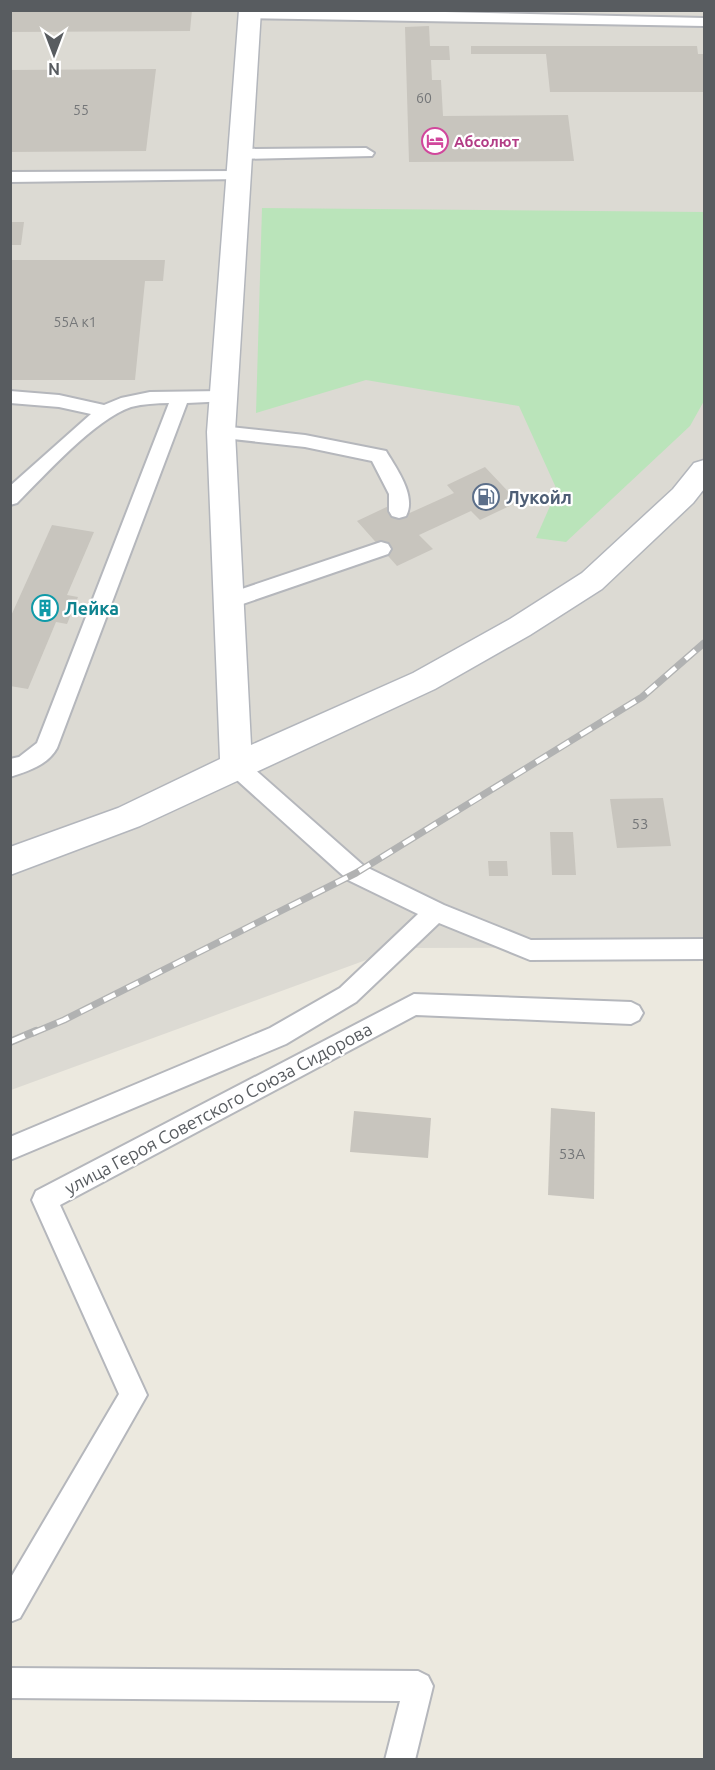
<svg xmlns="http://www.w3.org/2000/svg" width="715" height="1770" font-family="Ubuntu,sans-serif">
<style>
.industrial{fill:#dcdad3}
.green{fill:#bae4ba}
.building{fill:#c8c5be}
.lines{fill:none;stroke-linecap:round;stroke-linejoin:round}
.lane-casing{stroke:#b5b7bc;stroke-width:4}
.secondary-casing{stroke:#b3b6bc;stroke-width:3}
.lane{fill:#fff;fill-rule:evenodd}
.secondary{fill:#fff;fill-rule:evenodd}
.rail-far1-casing{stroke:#b1b2b2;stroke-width:7}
.rail-casing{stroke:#b1b2b2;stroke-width:8}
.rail-far1{stroke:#fff;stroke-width:4.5;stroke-dasharray:13;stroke-linecap:butt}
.rail{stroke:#fff;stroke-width:5;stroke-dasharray:16;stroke-linecap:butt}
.labels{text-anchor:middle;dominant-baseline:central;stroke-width:4.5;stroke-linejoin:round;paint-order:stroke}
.far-number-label{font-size:14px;fill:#747678}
.far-hotel-label{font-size:15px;font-weight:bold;fill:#b23c85;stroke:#fff;text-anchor:start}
.number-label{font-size:15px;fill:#747678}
.service-label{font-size:18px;font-weight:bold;fill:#4e5e75;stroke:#fff;text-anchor:start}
.culture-label{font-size:18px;font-weight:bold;fill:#0d838f;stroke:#fff;text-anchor:start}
.street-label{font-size:18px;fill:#585c60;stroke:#fff}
</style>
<rect width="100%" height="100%" fill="#ece9df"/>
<path class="industrial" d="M11 11H704V947L399 948 11 1090Z"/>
<path class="green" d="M262 208 704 212V401L690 426 566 542 536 538 557 490 519 406 366 380 256 413Z"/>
<g class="building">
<path d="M10 10H192L190 31 10 32Z"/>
<path d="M429 26 430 46H449L450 60H431L432 80H441L443 116 568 115 574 161 409 162 405 27Z"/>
<path d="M471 46H697L698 54H704V92H550L546 54H471Z"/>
<path d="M156 69 146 151 10 152V70Z"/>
<path d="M10 222H24L21 245H10Z"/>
<path d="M10 260H165L163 281H145L135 380H10Z"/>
<path d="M485 467 518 502 480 520 471 511 419 535 433 549 397 566 357 521 393 504 403 516 454 493 447 485Z"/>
<path d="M52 525 94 532 67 595 78 597 67 624 56 622 28 689 10 686V618Z"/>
<path d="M663 798 671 846 617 848 610 799Z"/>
<path d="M550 832H573L576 875H552Z"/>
<path d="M488 861H507L508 876H489Z"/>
<path d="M551 1108 595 1112 594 1199 548 1195Z"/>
<path d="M354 1111 431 1118 428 1158 350 1152Z"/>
</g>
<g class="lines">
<defs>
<g id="lane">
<path d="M250 11H402L704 18V26L245 18 243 15Z"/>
<path d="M366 148 374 153 372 156 239 159 231 154 239 149Z"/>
<path d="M238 171 246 176 244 179 10 182V172Z"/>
<path d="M10 391 59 395 104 405 121 398 150 392 223 391 229 393 232 397 229 401 187 403 57 748C48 765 28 771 10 777V759L19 757 37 743 169 403C157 403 143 404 131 407 95 419 45 475 17 503L10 505V486L91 414 59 407 10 403Z"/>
<path d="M221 426 305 435 386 451C396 468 417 496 406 516L399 518 392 516 389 511V494L372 461 305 447 214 437 212 432 214 427Z"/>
<path d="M381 542 388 544 391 549 388 554 228 609 221 606 218 601 221 596Z"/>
<path d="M236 757 244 760 364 866 444 905 531 940 704 939V959L530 960 439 923 356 1002 286 1044 10 1160V1137L270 1028 340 988 418 914 348 880 228 772 225 766 228 760Z"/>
<path d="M414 994 631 1002 639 1006 643 1013 639 1020 631 1024 416 1015 60 1205 147 1395 20 1618 10 1622V1579L119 1394 32 1200 36 1191Z"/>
<path d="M10 1668 418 1671 428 1676 433 1686 415 1760H385L400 1701 10 1698Z"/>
</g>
<path id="secondary" d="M239 10H261L235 432 251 745 413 673 510 619 582 573 673 489 694 463 704 460V489L693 503 602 589 530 635 435 689 140 826 10 875V847L118 808 220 759 207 432Z"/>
</defs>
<use href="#lane" class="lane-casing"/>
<use href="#secondary" class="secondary-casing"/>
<use href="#lane" class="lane"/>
<use href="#secondary" class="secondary"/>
<defs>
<path id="rail-far1" d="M33 1033 64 1020 356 873 642 697 704 643"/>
<path id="rail" d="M10 1042 36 1031"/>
</defs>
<use href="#rail-far1" class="rail-far1-casing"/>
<use href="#rail" class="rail-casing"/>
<use href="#rail-far1" class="rail-far1"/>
<use href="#rail" class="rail"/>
</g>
<defs>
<symbol id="hotel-ring" viewBox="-11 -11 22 22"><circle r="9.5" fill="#fff" stroke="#d1479c" stroke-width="1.5"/><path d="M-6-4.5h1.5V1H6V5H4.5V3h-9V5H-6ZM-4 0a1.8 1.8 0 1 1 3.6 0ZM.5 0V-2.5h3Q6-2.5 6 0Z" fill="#d1479c"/></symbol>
<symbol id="fuel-ring" viewBox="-11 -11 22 22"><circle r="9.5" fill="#fff" stroke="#5c6f8a" stroke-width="1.5"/><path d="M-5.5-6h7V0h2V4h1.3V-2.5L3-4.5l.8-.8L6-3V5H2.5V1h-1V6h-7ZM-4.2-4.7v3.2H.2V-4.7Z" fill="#5c6f8a"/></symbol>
<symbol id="building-ring" viewBox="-11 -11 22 22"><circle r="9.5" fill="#fff" stroke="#0f9aa8" stroke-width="1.5"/><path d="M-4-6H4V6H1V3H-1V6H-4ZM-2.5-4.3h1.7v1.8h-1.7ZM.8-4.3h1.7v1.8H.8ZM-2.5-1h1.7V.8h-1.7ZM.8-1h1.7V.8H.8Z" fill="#0f9aa8"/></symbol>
</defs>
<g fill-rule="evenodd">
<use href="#hotel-ring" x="420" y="126" width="30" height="30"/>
<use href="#fuel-ring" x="471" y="482" width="30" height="30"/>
<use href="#building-ring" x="30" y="593" width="30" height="30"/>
</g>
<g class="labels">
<g class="far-number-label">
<text x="424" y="98">60</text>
<text x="81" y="110">55</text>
<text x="75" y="322">55А к1</text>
</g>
<g class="far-hotel-label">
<text x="454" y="141">Абсолют</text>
</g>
<g class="number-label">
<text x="640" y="823">53</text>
<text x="572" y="1153">53А</text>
</g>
<g class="service-label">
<text x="506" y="497">Лукойл</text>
</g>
<g class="culture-label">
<text x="64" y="608">Лейка</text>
</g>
<g class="street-label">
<text transform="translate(218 1108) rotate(-28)">улица Героя Советского Союза Сидорова</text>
</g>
</g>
<rect width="715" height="1770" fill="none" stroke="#585c60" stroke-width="24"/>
<g transform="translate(54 54) rotate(180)" stroke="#ffffff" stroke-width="4.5" paint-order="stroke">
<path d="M0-4.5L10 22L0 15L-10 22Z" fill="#585c60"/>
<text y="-9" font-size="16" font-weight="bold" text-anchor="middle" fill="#585c60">N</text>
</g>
</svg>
